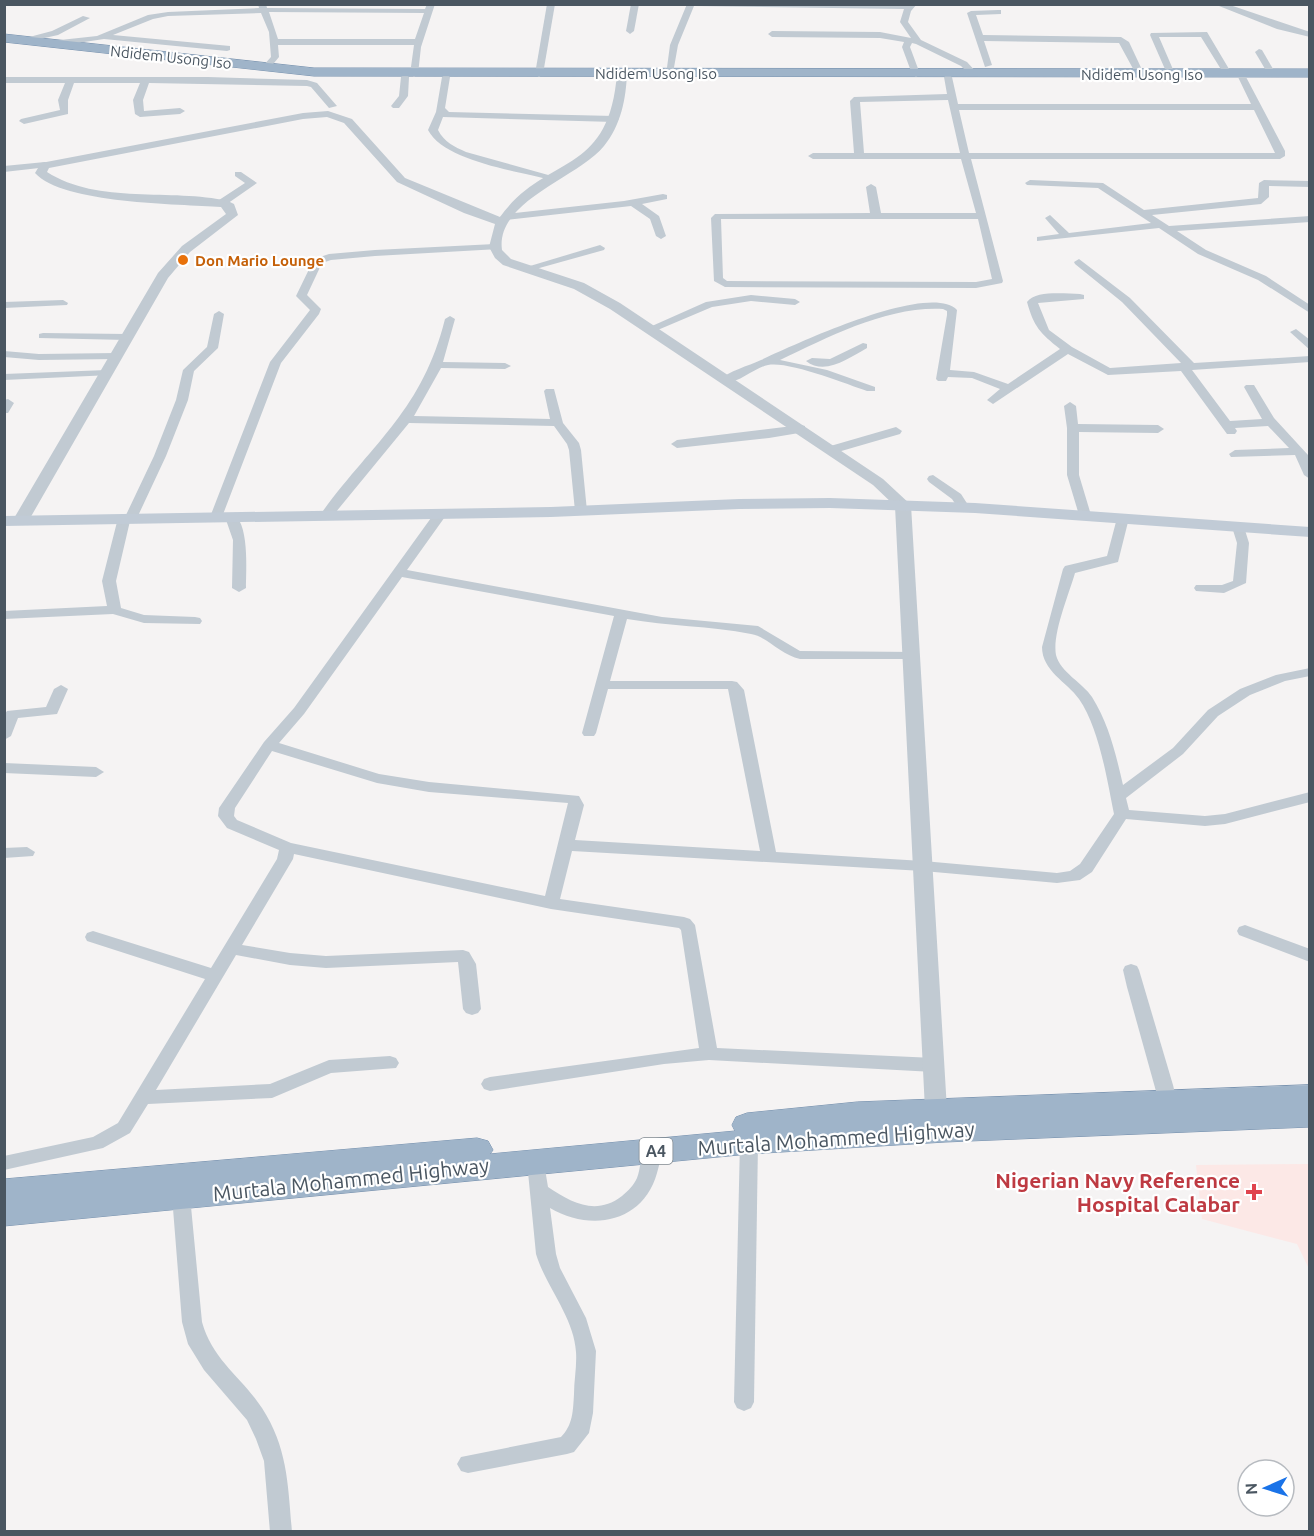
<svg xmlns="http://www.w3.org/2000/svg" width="1314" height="1536" font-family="Ubuntu,sans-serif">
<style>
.medical{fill:#fce8e6}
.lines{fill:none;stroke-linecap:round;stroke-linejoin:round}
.trunk-casing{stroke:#7690ad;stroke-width:1}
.minor{fill:#c1cad2;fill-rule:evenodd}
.tertiary{fill:#c1cad2;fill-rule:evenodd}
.secondary{fill:#c1cbd6;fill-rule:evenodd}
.trunk{fill:#9fb4c9;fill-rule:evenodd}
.food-dot{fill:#e8710a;stroke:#fff;stroke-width:2}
.health-dot{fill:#e0444e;stroke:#fff;stroke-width:2}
.labels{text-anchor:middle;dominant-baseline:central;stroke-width:4.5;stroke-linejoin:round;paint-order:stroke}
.far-street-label{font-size:15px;fill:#4a5661;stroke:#fff}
.far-food-label{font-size:15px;font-weight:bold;fill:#c56008;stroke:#fff;text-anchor:start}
.shield{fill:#fff;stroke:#808990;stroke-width:1.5}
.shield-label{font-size:16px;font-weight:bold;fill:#4a5661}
.near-street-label{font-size:21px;fill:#4a5661;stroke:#fff}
.near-health-label{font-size:21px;font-weight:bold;fill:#be3a42;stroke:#fff;text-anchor:end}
</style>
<rect width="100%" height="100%" fill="#f5f3f3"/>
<path class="medical" d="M1309 1164V1269L1297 1244 1202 1219 1196 1165Z"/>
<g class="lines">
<defs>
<g id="trunk">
<path d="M4 34 314 68 1310 69V77L314 76 4 42Z"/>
<path d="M1310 1085V1127L945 1142 749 1154 4 1226V1179L477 1138 488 1141 493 1150 490 1154 735 1131 732 1125 736 1117 747 1113 857 1102Z"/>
</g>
</defs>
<use href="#trunk" class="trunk-casing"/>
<g class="minor">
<path d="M258 4H266L267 8 425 9 427 4H435L421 47 418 74 414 77 410 74 414 45H278L279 57 269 69H263L262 67 271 57 269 32 261 13 168 16 153 19 113 35 230 46V50L227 51 104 39 51 47 47 44 51 41 97 36 148 15 168 12 259 8ZM269 12 424 13 415 39H278Z"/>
<path d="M547 4H555L543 74 539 77 535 74Z"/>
<path d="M631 4H639L634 31 630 34 626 31Z"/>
<path d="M687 4H917L911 11 908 22 921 40 967 62 978 74 971 76 961 66 916 44 912 43 910 47 920 74 916 77 912 74 902 47 904 42 880 38 772 37 768 34 772 31 880 32 911 38 900 22 904 9 694 6 678 45 673 73 666 75 670 45Z"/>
<path d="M1214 4H1227L1310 32V37L1277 29Z"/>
<path d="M998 10H1001V14L976 15 983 35 1121 37 1129 42 1144 74 1137 76 1119 43 984 41 992 65 985 67 967 13 971 11Z"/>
<path d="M83 16 90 18 58 35 22 43 18 40 52 31Z"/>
<path d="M1207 32 1229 69 1228 71H1222L1201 37H1159L1175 74 1168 76 1150 35 1151 33Z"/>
<path d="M1259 49 1262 50 1276 74 1275 76 1268 74 1255 52Z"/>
<path d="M405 74 409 77 408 96 399 108H393L391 106 399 96 401 77Z"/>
<path d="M446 74 450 77 445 108 449 112 614 116 619 119 614 122 443 117 438 130C444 142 455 147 466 152L559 178 551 180C517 171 444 161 428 130L436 112 442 77Z"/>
<path d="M948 74 952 77 958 104H1251L1238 77 1242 74 1246 77 1285 151V156L1280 159H971L1003 281 1002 283 976 288 725 287 714 281 711 218 715 214 870 213 866 187 871 184 876 187 881 213H976L961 159H813L808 156 813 153H854L850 101 854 97 947 94 944 77ZM948 100 960 153H864L860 102ZM959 110H1254L1275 153H969ZM721 219H978L992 279 976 282 727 281 723 278Z"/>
<path d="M4 77H208L307 80 317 83 337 106 329 108 311 87 307 86 149 83 143 100 144 111 180 108 185 111 180 114 140 117 135 114 133 100 140 83H74L68 100V114L24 124 19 121 21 119 60 110 58 100 65 83H4Z"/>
<path d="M45 162 48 163V167L4 172V166Z"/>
<path d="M235 172H241L257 183 224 206H216V202L245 183 235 176Z"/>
<path d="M1030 180 1103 183 1144 210 1258 198 1259 183 1264 180 1310 181V187L1269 186V197L1261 204 1152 215 1169 226 1310 216V222L1177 231 1206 250 1266 276 1310 305V313L1258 280 1198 254 1159 228 1037 241V237L1059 234 1045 218 1050 215 1069 233 1151 223 1098 188 1027 185 1025 183Z"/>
<path d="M663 194 667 195V199L642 204 659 216 666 236 661 239 656 236 650 219 631 206 505 220 500 217 505 214 624 201Z"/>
<path d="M495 244 500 247 499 249 375 256 331 260 322 263 307 295 321 309 319 314 281 363 222 517 221 520H211L210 517 270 362 310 310 296 296 314 259 329 254 375 250Z"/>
<path d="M600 245 605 248 604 250 525 272 520 269Z"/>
<path d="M1079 259 1130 298 1194 363 1310 356V362L1192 370 1230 421 1262 419 1244 387 1246 385H1254L1274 418 1308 455 1310 479 1304 475 1295 455 1231 457 1229 454 1235 450 1289 448 1268 426 1235 428 1237 431 1235 434H1227L1181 371 1108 375 1068 354 993 404 987 400 1000 389 972 378 948 377 946 381H938L936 379 947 315V311L943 309C887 306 829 337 780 360L827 370 875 387V391H867C846 384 789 361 768 365 753 368 737 386 721 382L719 380C729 371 748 366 761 360 794 345 929 281 957 310L950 370 974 372 1008 384 1060 349C1040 333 1034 327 1027 302 1036 290 1065 294 1080 294L1084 295V299L1038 303 1049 330 1072 347 1110 368 1181 363 1122 302 1075 264 1074 262Z"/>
<path d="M751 295 795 299 800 302 795 305 751 301 712 307 653 332H645L643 330 706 302Z"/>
<path d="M63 300 68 303 67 305 4 308V302Z"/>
<path d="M219 311 224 314 218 348 194 371 188 400 166 456 137 518 130 521 116 581 121 608 144 615 195 617 200 618 202 621 200 624 144 623 113 614 4 619V611L107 606 102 581 118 518 119 515H126L154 456 176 400 183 370 207 347 214 314Z"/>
<path d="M450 316 455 319 443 362 505 363 511 366 505 369 441 368 414 416 550 419 544 391 546 389H554L563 423 579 443 581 450 587 511 585 514 581 515 575 511 569 450 567 444 554 426 409 423 331 518 326 519 320 515C372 443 422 411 445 319Z"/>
<path d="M1296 329 1310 340V350L1290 332Z"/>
<path d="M43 333 127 334 133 337 127 340 39 338V334Z"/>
<path d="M863 343 867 344V348C849 358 825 376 806 361L812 358 830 359Z"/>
<path d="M4 351 39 354 116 353 122 356 116 359 39 360 4 357Z"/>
<path d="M107 370 113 373 111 375 4 380V374Z"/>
<path d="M8 399 14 403 8 413H4V400Z"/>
<path d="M1070 402 1076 406 1078 424 1158 425 1164 429 1158 433 1079 432V475L1091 515 1085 519 1079 515 1067 475V428L1064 406Z"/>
<path d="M801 425 805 426V432L769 438 677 448 671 444 677 440Z"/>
<path d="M896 427 902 431 900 434 831 454 825 450 827 447Z"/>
<path d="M933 475 961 494 970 508 968 511H960L952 499 929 482 927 479 929 476Z"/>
<path d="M441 510 447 514 407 570 662 617 758 626 800 651 916 652 918 655 911 659H800C781 655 766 636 751 634 710 626 668 626 627 619L610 681H732L737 682 744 690 776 852 923 861 1057 873 1070 871 1080 864 1114 814C1107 779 1099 728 1079 699 1067 682 1042 671 1042 647L1063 569 1065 566 1107 556 1117 518 1123 514 1129 518 1118 562 1075 573C1069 594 1052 634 1056 655 1060 672 1083 683 1092 697 1109 724 1116 755 1123 785L1173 748 1208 710 1240 689 1276 675 1310 668V676L1285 681 1250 695 1218 716 1183 754 1126 798 1129 810 1205 816 1225 814 1310 792V802L1225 824 1205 826 1126 819 1092 872 1080 880 1057 883 923 871 572 851 560 899 684 917 690 919 695 925 717 1048 934 1058 940 1060 943 1065 940 1070 934 1072 709 1060 664 1064 490 1091 484 1089 481 1084 484 1079 490 1077 699 1048 681 930 679 928 551 909 294 854 293 859 242 945 290 953 326 956 463 950 469 952 476 964 481 1009 478 1013 472 1015 466 1013 463 1009 458 962 326 968 290 965 236 955 156 1090 270 1084 329 1060 390 1056 396 1058 399 1063 396 1068 331 1073 272 1098 148 1104 130 1133 103 1148 4 1170V1156L93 1137 118 1123 205 979 87 941 85 937 87 933 93 931 211 968 277 859 279 850 227 828 218 816 219 808 264 742 294 708 436 511ZM402 577 614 616 582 733 584 736H594L596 733 608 689H728L760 851 575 840 584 805 579 796 429 782 379 774 279 743 304 714ZM272 751 377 783 429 792 568 803 545 896 291 843 237 820 234 816 235 808Z"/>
<path d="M231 513C250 519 246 572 246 588L239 592 232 588 233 540 225 517Z"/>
<path d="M1238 523 1244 527 1249 543 1246 583 1224 593 1196 591 1194 588 1196 585H1222L1233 581 1237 543 1232 527Z"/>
<path d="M61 685 68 689 57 714 18 718 11 736 4 740V715L7 711 46 707 54 689Z"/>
<path d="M4 763 96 767 104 772 96 777 4 773Z"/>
<path d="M27 847 35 852 33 856 4 858V848Z"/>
<path d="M1245 925 1310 949V962L1239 935 1237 931 1239 927Z"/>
<path d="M1131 964 1137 966 1139 970 1173 1085 1177 1102 1174 1107 1168 1109 1162 1107 1159 1102 1127 987 1123 970 1125 966Z"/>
<path d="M749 1135 755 1137 758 1142 754 1402 751 1408 744 1411 737 1408 734 1402 740 1142 743 1137Z"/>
<path d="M652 1144 659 1146C663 1154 659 1165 657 1173 643 1223 591 1232 550 1208L556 1254 560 1268 586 1318 596 1351 593 1413 589 1433 574 1452 567 1454 468 1473 461 1471 457 1464 461 1457 561 1437C573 1425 573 1411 574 1394 574 1381 577 1366 576 1352 574 1317 546 1287 536 1254L527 1162 529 1157 536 1155 543 1157 548 1187C572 1203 596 1216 622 1196 628 1191 634 1185 637 1178 641 1168 640 1156 645 1146Z"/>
<path d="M181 1189 188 1191 190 1196 202 1322C213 1361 241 1376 262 1408 288 1448 288 1486 292 1532H270L264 1461 256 1439 247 1420 204 1370 188 1344 182 1322 172 1196 174 1191Z"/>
</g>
<path class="tertiary" d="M622 70 627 73C626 99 621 125 604 146 578 178 495 201 502 250L511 259 584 283 620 303 883 479 911 505 947 1110 944 1116 936 1118 928 1116 925 1110 895 506 873 485 610 309 574 289 503 265 495 258 489 247 495 224 464 213 397 182 344 123 327 117 303 119 49 168 47 172C98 205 172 188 228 201L234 204 238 215 190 252 168 278 29 520 21 525 13 520 158 273 182 246 226 214 221 207C179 204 63 204 35 173L41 163 303 113 328 111 352 119 405 178 500 217C546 153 609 178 617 73Z"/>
<path class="secondary" d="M830 498 975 503 1310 527V537L975 513 830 508 739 509 551 517 4 526V516L551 507 739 499Z"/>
<use href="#trunk" class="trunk"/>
</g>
<circle class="food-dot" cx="183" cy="260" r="6"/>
<path class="health-dot" d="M1251 1183h6v6h6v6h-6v6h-6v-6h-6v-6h6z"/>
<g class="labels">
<g class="far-street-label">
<text transform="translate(171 57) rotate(6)">Ndidem Usong Iso</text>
<text x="656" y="73">Ndidem Usong Iso</text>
<text x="1142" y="74">Ndidem Usong Iso</text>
</g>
<g class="far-food-label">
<text x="195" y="260">Don Mario Lounge</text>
</g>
<rect class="shield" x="639.5" y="1138" width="33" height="26" rx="4.5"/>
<g class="shield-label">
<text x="656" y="1151">A4</text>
</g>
<g class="near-street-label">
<text transform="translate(836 1138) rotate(-4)">Murtala Mohammed Highway</text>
<text transform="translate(351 1179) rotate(-6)">Murtala Mohammed Highway</text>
</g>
<g class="near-health-label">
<text x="1240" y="1180">Nigerian Navy Reference<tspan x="1240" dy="24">Hospital Calabar</tspan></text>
</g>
</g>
<rect width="1314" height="1536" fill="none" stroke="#4a5661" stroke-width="12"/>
<g transform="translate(1266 1488) rotate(267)"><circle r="28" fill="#ffffff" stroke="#b7bbc0" stroke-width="1.5"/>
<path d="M0-4.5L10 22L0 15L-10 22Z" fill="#1a73e8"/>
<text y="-9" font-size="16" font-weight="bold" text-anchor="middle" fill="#4a5661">N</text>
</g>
</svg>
